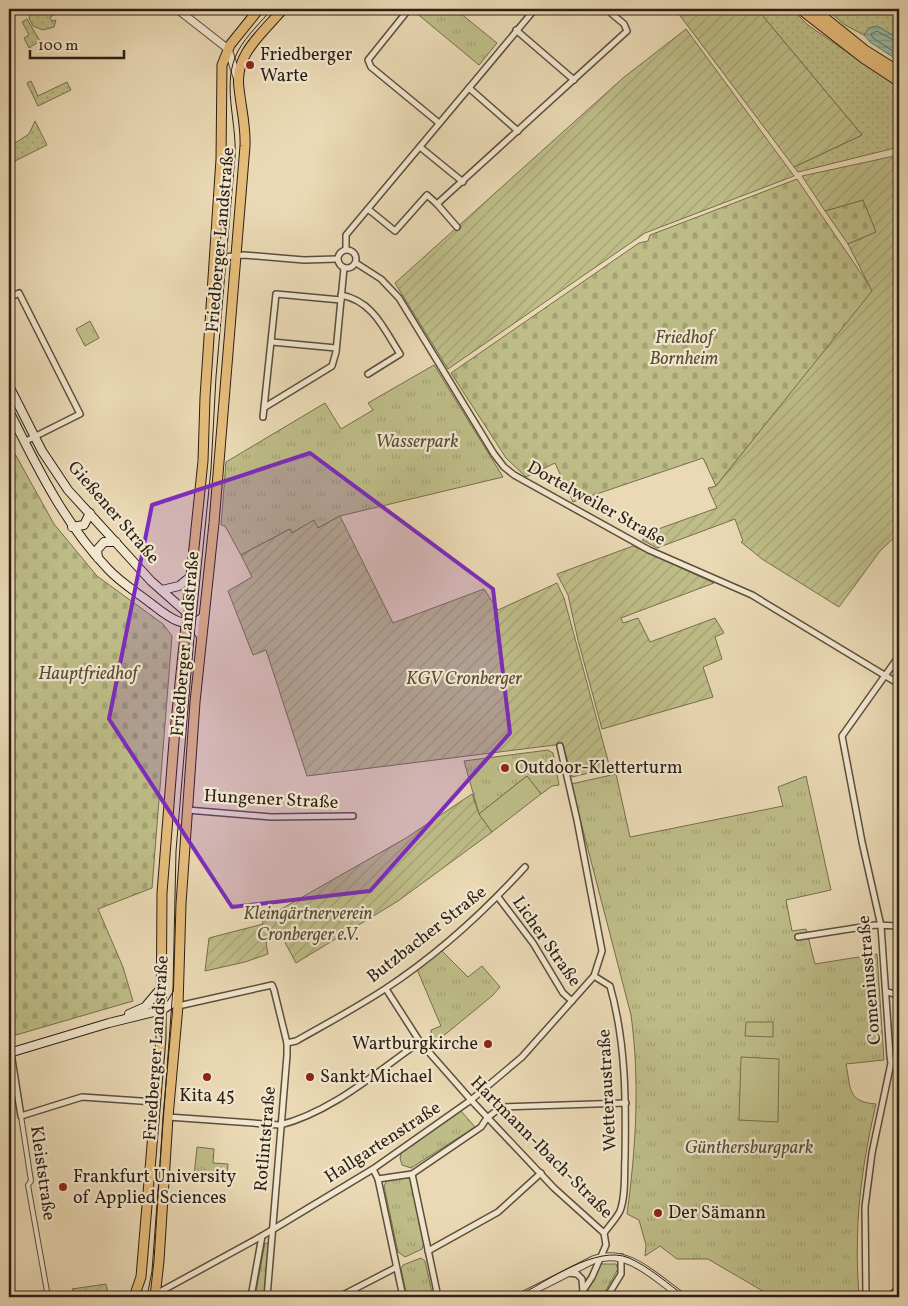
<svg xmlns="http://www.w3.org/2000/svg" width="908" height="1306" font-family="Vollkorn,serif">
<style>
.grass{fill:url(#grass-dots);stroke:#756e4e}
.cemetery{fill:url(#cemetery-stones);stroke:#756e4e}
.park{fill:url(#park-tufts);stroke:#756e4e}
.garden{fill:url(#garden-furrows);stroke:#756e4e}
.pitch{fill:#bebd88;stroke:#756e4e}
.water{fill:url(#water-rules);stroke:#6d7d6c}
.lines{fill:none;stroke-linecap:round;stroke-linejoin:round}
.shore{stroke:#626d5e;stroke-width:1}
.pedestrian-casing{stroke:#5c4e3c;stroke-width:6}
.minor-casing{stroke:#5c4e3c;stroke-width:8}
.tertiary-casing{stroke:#5c4e3c;stroke-width:9}
.secondary-casing{stroke:#2c1f14;stroke-width:10}
.primary-casing{stroke:#2c1f14;stroke-width:11}
.motorway-casing{stroke:#2c1f14;stroke-width:12}
.pedestrian{stroke:#f1e6ce;stroke-width:4}
.minor{stroke:#f1e6ce;stroke-width:5}
.tertiary{stroke:#f1e6ce;stroke-width:7}
.secondary{stroke:#f1e6ce;stroke-width:8}
.primary{stroke:#e5bc7a;stroke-width:9}
.motorway{stroke:#e5bc7a;stroke-width:10}
.tram{stroke:#2c1f14;stroke-width:1}
.marked{fill:#7b2cbf;fill-opacity:0.2;stroke:#7b2cbf;stroke-width:4;stroke-linejoin:round}
.poi-dot{fill:#8f2418;stroke:#f1e6ce;stroke-width:2}
.labels{text-anchor:middle;dominant-baseline:central;stroke-width:4.5;stroke-linejoin:round;paint-order:stroke}
.poi-label{font-size:18px;fill:#2c1f14;stroke:#f1e6ce;text-anchor:start}
.street-label{font-size:18px;fill:#2c1f14;stroke:#f1e6ce}
.park-label{font-size:18px;font-style:italic;fill:#584e37;stroke:#f1e6ce}
</style>
<defs>
<pattern id="grass-dots" width="8" height="8" patternUnits="userSpaceOnUse" patternTransform="scale(1.25)"><rect width="8" height="8" fill="#bebd88"/><path d="M2 2h.1M6 6h.1" fill="none" stroke="#a3a274" stroke-width="1.8" stroke-linecap="round"/></pattern>
<pattern id="cemetery-stones" width="16" height="16" patternUnits="userSpaceOnUse" patternTransform="scale(1.25)"><rect width="16" height="16" fill="#bebd88"/><path d="M2 7V4a2 2 0 0 1 4 0v3zM10 15v-3a2 2 0 0 1 4 0v3z" fill="#a3a274"/></pattern>
<pattern id="park-tufts" width="24" height="20" patternUnits="userSpaceOnUse" patternTransform="scale(1.25)"><rect width="24" height="20" fill="#bebd88"/><path d="M3 7l-1-3M5 7V3M7 7l1-3M15 17l-1-3M17 17v-4M19 17l1-3" fill="none" stroke="#a3a274"/></pattern>
<pattern id="garden-furrows" width="10" height="10" patternUnits="userSpaceOnUse" patternTransform="scale(1.25)"><rect width="10" height="10" fill="#bebd88"/><path d="M-1 1l2-2M0 10L10 0M9 11l2-2" fill="none" stroke="#a3a274"/></pattern>
<pattern id="water-rules" width="6" height="5" patternUnits="userSpaceOnUse" patternTransform="scale(1.25)"><rect width="6" height="5" fill="#99bba7"/><path d="M0 2.5h6" fill="none" stroke="#84a08f"/></pattern>
</defs>
<rect width="100%" height="100%" fill="#ead9b4"/>
<filter id="stains"><feTurbulence type="fractalNoise" baseFrequency=".004" numOctaves="4"/><feColorMatrix values="0 0 0 0 .2 0 0 0 0 .09 0 0 0 0 .02 0 0 0 .5 -.17"/></filter>
<radialGradient id="worn" r=".72"><stop offset=".6" stop-color="#630" stop-opacity="0"/><stop offset="1" stop-color="#630" stop-opacity=".3"/></radialGradient>
<g class="grass">
<path d="M32 9C41 9 47 8 54 15L50 17 52 21 56 20 54 27 43 30 33 26 29 18Z"/>
<path d="M757 9H792L808 25 899 88V147L798 172 794 167 862 135Z"/>
<path d="M826 9H897L899 11V39L877 26 869 28 864 35 845 25Z"/>
<path d="M27 19 40 41 29 48 24 38 29 35 22 22Z"/>
<path d="M31 81 38 96 67 82 71 90 38 106 27 83Z"/>
<path d="M35 121 47 145 9 164V147L29 134Z"/>
</g>
<g class="cemetery">
<path d="M797 179 873 291 716 486 703 458 573 502 555 463 526 477 506 458 451 373 639 243 648 241 650 235Z"/>
<path d="M863 200 877 232 848 244 825 211Z"/>
<path d="M9 443 54 524 97 576 163 624 172 636 152 888 98 909 123 967 133 1001 9 1037Z"/>
</g>
<g class="park">
<path d="M418 9H455L497 43 479 65 415 12Z"/>
<path d="M90 321 99 338 85 346 76 329Z"/>
<path d="M434 365 503 477 340 516 318 528 313 521 292 533 290 529 241 555 225 526 221 525 226 462 325 403 341 429 373 410 368 403Z"/>
<path d="M548 750 553 753 559 785 552 786 541 794 527 776 479 814 464 761Z"/>
<path d="M616 774 630 837 783 806 778 787 806 776 831 890 786 900 792 931 806 929 815 964 877 954 884 1060 846 1064C851 1088 847 1102 876 1104 860 1174 854 1226 859 1297H773L708 1259H677L660 1246 645 1256 646 1245 639 1220 627 1214C636 1148 640 1081 631 1015L571 784Z"/>
<path d="M439 948 468 977 482 966 500 987 492 996 436 1042 431 1036V1030L441 1026 416 967Z"/>
<path d="M461 1111 475 1127 411 1168 402 1165 400 1158 402 1150Z"/>
<path d="M197 1147 214 1149 213 1163 228 1164 227 1179 194 1176Z"/>
<path d="M410 1178 424 1243 422 1249 405 1257 398 1252 384 1186 387 1180Z"/>
<path d="M265 1243 270 1244 265 1297H255Z"/>
<path d="M421 1258 425 1261 433 1297H407L401 1269 403 1265Z"/>
<path d="M601 1264H616L618 1269 602 1297H581Z"/>
</g>
<g class="garden">
<path d="M675 9H757L862 135 794 167Z"/>
<path d="M686 29 794 176 645 233 448 369 395 283 623 78Z"/>
<path d="M899 155V533L880 551 839 607 762 559 741 542 743 541 735 519 657 548 642 540 661 528 717 508 708 488 716 486 872 291 848 244 876 232 863 200 825 211 802 176Z"/>
<path d="M340 516 393 623 484 589 498 610 557 583 564 598 610 768 572 777 563 744 307 776 266 650 253 655 228 591 252 577 241 555 290 529 292 533 314 520 318 528Z"/>
<path d="M633 546 714 583 621 618 623 623 638 618 650 642 715 618 724 633 715 637 722 659 703 667 713 697 602 729 578 640 568 595 557 574Z"/>
<path d="M472 794 479 814 492 832 398 901 296 963 281 935 266 942 268 954 245 962 205 971 209 938 263 924 262 920 406 838Z"/>
<path d="M106 1284 109 1297H73L74 1295 72 1289Z"/>
</g>
<g class="pitch">
<path d="M527 776 541 794 492 832 479 814Z"/>
<path d="M746 1022H773V1037L745 1036Z"/>
<path d="M741 1057 779 1059 778 1122 739 1120Z"/>
</g>
<path class="water" d="M877 26 899 39V61L870 42 864 35 869 28Z"/>
<g class="lines">
<path class="shore" d="M899 43 877 31 871 34 873 38 899 55"/>
<defs>
<path id="pedestrian" d="M21 1116 31 1181 28 1185 48 1297"/>
<g id="minor">
<path d="M409 9 368 60 371 67 439 123"/>
<path d="M516 30 574 80"/>
<path d="M469 88 518 131"/>
<path d="M420 147 463 182"/>
<path d="M437 204 457 227"/>
<path d="M368 209 395 231 427 195 437 204 627 31 624 24 606 9"/>
<path d="M346 249V235L535 9"/>
<circle cx="347" cy="259" r="9"/>
<path d="M214 258 244 255 304 260 337 259"/>
<path d="M356 263 381 279 399 298 494 454 504 467 514 475 649 550 752 595 899 684"/>
<path d="M341 295C373 301 384 329 400 354L368 374"/>
<path d="M9 298 19 293 80 414 24 442"/>
<path d="M272 342 336 348"/>
<path d="M265 407 332 366 336 352 344 268"/>
<path d="M263 417 276 294 341 300"/>
<path d="M187 810 271 817 353 816"/>
<path d="M498 897 533 943 563 993 572 1001"/>
<path d="M798 937 875 925 899 926"/>
<path d="M594 976 610 986C626 1043 626 1100 625 1158 624 1174 626 1196 620 1211 616 1219 609 1226 604 1233"/>
<path d="M386 989 420 1042 471 1100 554 1188 604 1233 606 1245 592 1277 579 1297"/>
<path d="M887 992 899 995"/>
<path d="M178 1006 272 985 274 990 287 1043V1055L267 1297"/>
<path d="M287 1043 296 1041C326 1024 356 1008 385 989 437 955 483 913 525 867"/>
<path d="M11 1053 21 1116 82 1097 155 1102"/>
<path d="M168 1117 280 1125C332 1112 376 1072 420 1042"/>
<path d="M373 1169 378 1179 403 1297"/>
<path d="M412 1174 438 1297"/>
<path d="M378 1179 412 1174 481 1127 487 1118 501 1107 626 1103"/>
<path d="M428 1251 498 1212 541 1173"/>
<path d="M568 1273 577 1274 582 1279 583 1292"/>
<path d="M156 1294 262 1236 373 1169 471 1100 522 1057 594 976 602 951 577 820 560 746"/>
<path d="M251 1297 262 1236"/>
<path d="M339 1297 395 1268"/>
<path d="M607 1297 621 1274V1257"/>
<path d="M866 1297 865 1207 872 1153 891 1063 890 1056 881 926 862 842 842 736 899 656"/>
<path d="M889 1297 899 1288"/>
</g>
<g id="tertiary">
<path d="M177 9 228 49 237 77"/>
<path d="M520 1297 593 1260C628 1246 656 1279 683 1297"/>
</g>
<g id="secondary">
<path d="M9 386 42 451 68 490 151 581 186 612 202 638"/>
<path d="M9 411C37 467 64 523 108 569 121 583 138 593 153 605 167 616 186 632 203 617"/>
<path d="M72 527 84 525 90 513"/>
<path d="M98 558 97 550 104 542H116"/>
<path d="M162 590 179 586 190 577"/>
<path d="M129 1014 145 1007 161 988"/>
<path d="M9 1053 109 1023 162 1010 171 1004 178 992"/>
</g>
<g id="primary">
<path d="M9 1295 17 1297"/>
<path d="M134 1297 141 1277 161 1038 162 893 174 741 203 461 205 397 221 159 222 65 230 45 259 9"/>
<path d="M155 1297 159 1261 168 1117 178 1006 181 904 195 702 214 523 245 146C246 126 241 108 239 88 234 54 264 32 283 9"/>
</g>
<g id="motorway">
<path d="M801 9 864 58 899 81"/>
<path d="M813 9 864 50 899 72"/>
</g>
</defs>
<use href="#pedestrian" class="pedestrian-casing"/>
<use href="#minor" class="minor-casing"/>
<use href="#tertiary" class="tertiary-casing"/>
<use href="#secondary" class="secondary-casing"/>
<use href="#primary" class="primary-casing"/>
<use href="#motorway" class="motorway-casing"/>
<use href="#pedestrian" class="pedestrian"/>
<use href="#minor" class="minor"/>
<use href="#tertiary" class="tertiary"/>
<use href="#secondary" class="secondary"/>
<use href="#primary" class="primary"/>
<use href="#motorway" class="motorway"/>
<g class="tram">
<path d="M147 1297 152 1271 173 988 176 851 194 637 211 469 216 377 235 156C237 121 221 83 238 51 247 35 261 22 272 9"/>
<path d="M516 1297C546 1282 597 1244 629 1258 650 1267 668 1284 686 1297"/>
</g>
</g>
<path class="marked" d="M310 453 493 589 510 733 370 891 232 907 109 719 152 505Z"/>
<g class="poi-dot">
<circle cx="250" cy="65" r="5"/>
<circle cx="505" cy="768" r="5"/>
<circle cx="488" cy="1044" r="5"/>
<circle cx="207" cy="1077" r="5"/>
<circle cx="310" cy="1077" r="5"/>
<circle cx="63" cy="1187" r="5"/>
<circle cx="658" cy="1213" r="5"/>
</g>
<g class="labels">
<g class="poi-label">
<text x="260" y="55">Friedberger<tspan x="260" dy="21">Warte</tspan></text>
<text x="515" y="768">Outdoor-Kletterturm</text>
<text x="478" y="1044" text-anchor="end">Wartburgkirche</text>
<text x="320" y="1077">Sankt Michael</text>
<text x="207" y="1096" text-anchor="middle">Kita 45</text>
<text x="73" y="1177">Frankfurt University<tspan x="73" dy="21">of Applied Sciences</tspan></text>
<text x="668" y="1213">Der Sämann</text>
</g>
<g class="street-label">
<text transform="translate(221 240) rotate(-85)">Friedberger Landstraße</text>
<text transform="translate(596 504) rotate(29)">Dortelweiler Straße</text>
<text transform="translate(113 513) rotate(49)">Gießener Straße</text>
<text transform="translate(186 644) rotate(-85)">Friedberger Landstraße</text>
<text transform="translate(271 800) rotate(3)">Hungener Straße</text>
<text transform="translate(427 935) rotate(-38)">Butzbacher Straße</text>
<text transform="translate(546 942) rotate(55)">Licher Straße</text>
<text transform="translate(870 980) rotate(-95)">Comeniusstraße</text>
<text transform="translate(157 1048) rotate(-86)">Friedberger Landstraße</text>
<text transform="translate(608 1090) rotate(-93)">Wetteraustraße</text>
<text transform="translate(266 1139) rotate(-85)">Rotlintstraße</text>
<text transform="translate(383 1143) rotate(-33)">Hallgartenstraße</text>
<text transform="translate(541 1148) rotate(45)">Hartmann-Ibach-Straße</text>
<text transform="translate(42 1173) rotate(82)">Kleiststraße</text>
</g>
<g class="park-label">
<text x="684" y="338">Friedhof<tspan x="684" dy="21">Bornheim</tspan></text>
<text x="417" y="442">Wasserpark</text>
<text x="88" y="674">Hauptfriedhof</text>
<text x="464" y="679">KGV Cronberger</text>
<text x="308" y="914">Kleingärtnerverein<tspan x="308" dy="21">Cronberger e.V.</tspan></text>
<text x="749" y="1148">Günthersburgpark</text>
</g>
</g>
<rect width="908" height="1306" fill="none" stroke="#ead9b4" stroke-width="30"/>
<rect x="10" y="10" width="888" height="1286" fill="none" stroke="#2c1f14" stroke-width="2.5"/>
<rect x="15" y="15" width="878" height="1276" fill="none" stroke="#2c1f14"/>
<path d="M30 50v8h94v-8" fill="none" stroke="#2c1f14" stroke-width="2.5"/>
<text x="38" y="50" font-size="15" fill="#2c1f14" stroke="#f1e6ce" stroke-width="4" paint-order="stroke">100 m</text>
<rect width="100%" height="100%" filter="url(#stains)"/>
<rect width="100%" height="100%" fill="url(#worn)"/>
</svg>
